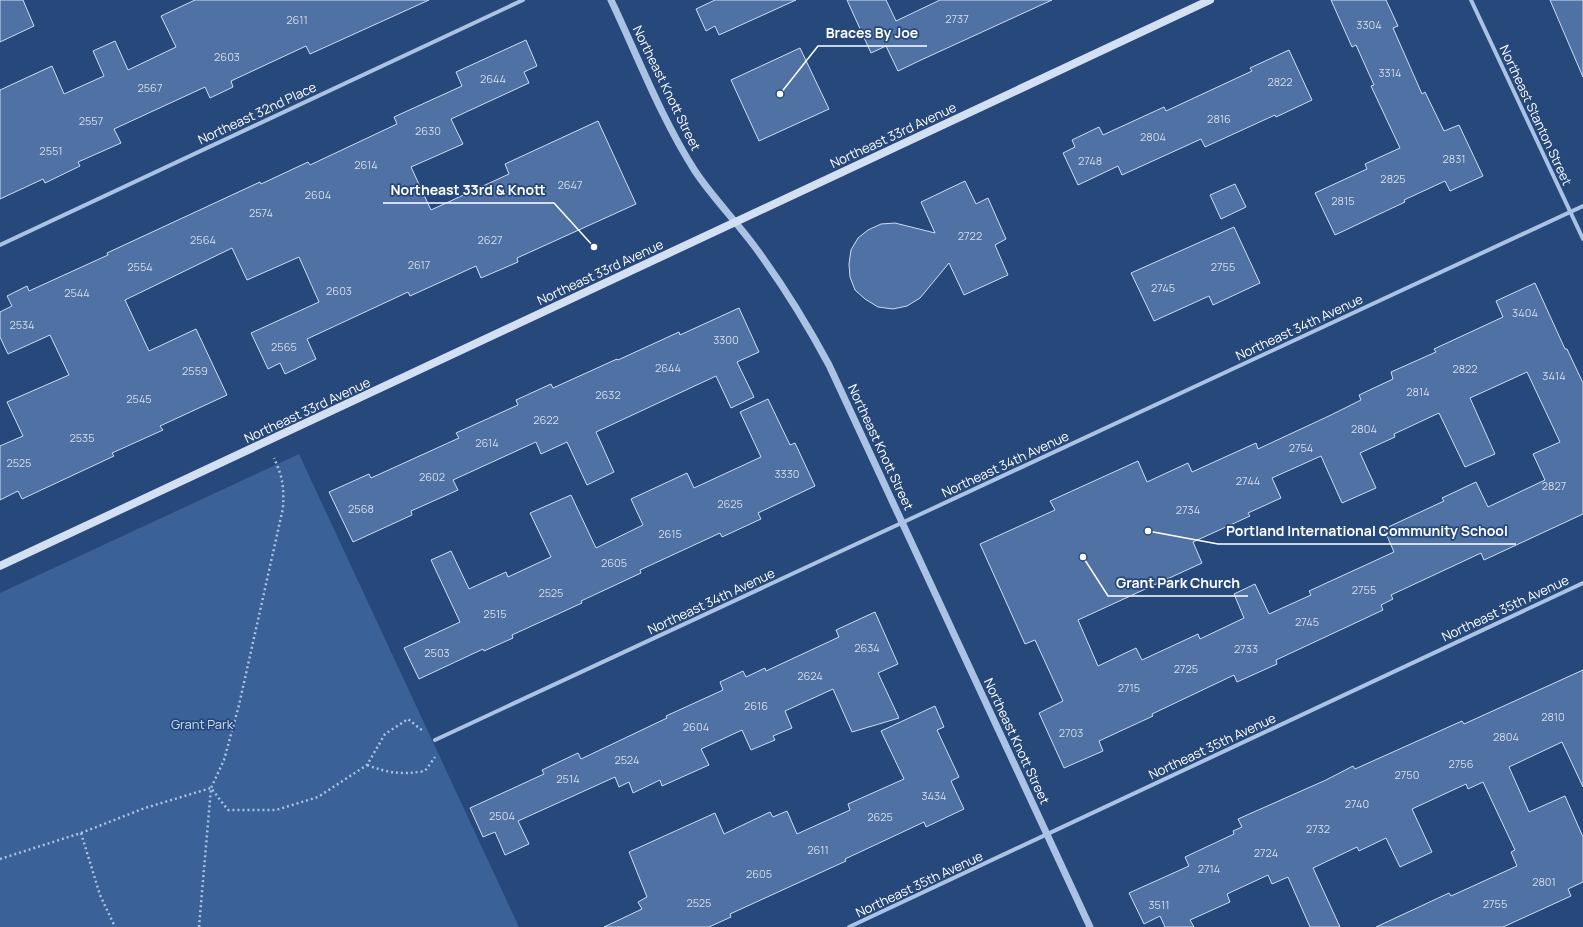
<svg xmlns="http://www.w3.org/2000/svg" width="1583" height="927" font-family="Manrope,sans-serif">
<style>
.green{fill:#3a6198}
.building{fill:#4f71a3;stroke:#cdddf3;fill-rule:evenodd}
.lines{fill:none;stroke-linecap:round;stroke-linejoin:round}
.path{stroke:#aac2e4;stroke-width:2.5;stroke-dasharray:2 3;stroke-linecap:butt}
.minor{stroke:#aac2e4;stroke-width:4}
.tertiary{stroke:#aac2e4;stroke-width:7}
.secondary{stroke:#d3e0f4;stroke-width:8}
.labels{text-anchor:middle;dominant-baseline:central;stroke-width:3.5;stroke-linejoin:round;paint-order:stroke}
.number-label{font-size:11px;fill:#d3dce8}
.street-label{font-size:13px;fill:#fff;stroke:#27487a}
.park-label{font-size:13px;fill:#cdddf3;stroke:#27487a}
.leader{fill:none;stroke:#fff;stroke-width:1.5}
.callout-dot{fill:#fff;stroke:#27487a;stroke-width:1.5}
.callout-label{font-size:14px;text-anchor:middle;font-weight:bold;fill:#fff;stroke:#27487a;stroke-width:3.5;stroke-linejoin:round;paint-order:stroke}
</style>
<rect width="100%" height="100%" fill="#27487a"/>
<path class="green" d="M299 454 519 927H0V593Z"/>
<g class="building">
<path d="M0 0H23L34 26 0 42Z"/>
<path d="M195 0H429L310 54 306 46 231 81 233 87 210 98 205 87 114 129 121 143 78 162 80 166 45 183 43 179 0 199V90L52 66 64 94 104 76 93 51 115 41 128 70 176 47 161 16Z"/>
<path d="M715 0H796L719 35 715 26 706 31 696 9Z"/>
<path d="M847 0H886L896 21 940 0H1052L921 60 898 71 886 46 871 53Z"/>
<path d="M1331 0H1386L1398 26 1393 28 1422 94 1425 92 1444 131 1459 125 1483 176 1450 191 1445 181 1404 200 1405 202 1335 235 1315 193 1367 169 1365 164 1400 148 1371 86 1374 85 1356 45 1352 47Z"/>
<path d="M1550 0H1583V77Z"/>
<path d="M526 40 537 66 524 72 529 83 451 119 463 144 411 167 431 210 509 174 505 164 598 121 636 204 517 258 518 262 481 278 476 266 410 296 408 292 307 339 316 359 285 374 280 363 268 369 251 333 319 302 299 257 247 280 232 248 125 300 149 351 196 329 227 395 160 426 163 430 112 453 114 456 22 499 18 491 0 500V446L23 436 7 402 69 375 50 335 8 354 0 337V312L12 306 7 296 27 286 29 291 108 255 107 253 260 182 261 184 308 162 310 165 397 124 394 117 462 86 456 72Z"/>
<path d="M800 48 829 109 759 141 731 80Z"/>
<path d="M1289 50 1312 100 1276 117 1275 115 1205 147 1201 139 1122 175 1118 166 1078 185 1063 153 1075 147 1072 140 1099 127 1103 135 1164 107 1166 111 1252 71 1250 68Z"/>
<path d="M965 181 976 204 988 198 1006 239 995 245 1008 275 964 295 949 263 920 298 907 306 893 309 878 307 865 299 855 290 850 277 849 264 851 250 858 238 868 230 881 224 895 223 935 233 921 202Z"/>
<path d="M1235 184 1246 207 1221 219 1210 195Z"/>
<path d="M1234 227 1260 283 1213 305 1209 296 1154 321 1131 273Z"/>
<path d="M1535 283 1565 349H1567L1583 383V514L1484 560 1481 553 1391 595 1393 599 1381 605 1383 610 1276 660 1277 664 1237 682 1234 675 1152 714 1153 716 1099 741 1103 751 1064 768 1039 713 1063 701 1035 640 1025 644 980 544 1055 510 1050 501 1138 461 1147 482 1188 463 1192 472 1256 443 1258 449 1331 415 1361 400 1359 395 1393 379 1391 372 1436 352 1434 349 1503 317 1496 301ZM1527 372 1560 442 1533 454 1545 480 1488 507 1476 482 1442 498 1444 501 1384 529 1394 552 1309 591 1311 595 1269 614 1255 584 1234 594 1244 618 1200 639 1198 634 1142 660 1136 648 1098 666 1078 620 1202 563 1193 542 1250 516 1248 513 1281 498 1272 478 1321 456 1342 503 1376 488 1360 453 1395 437 1394 434 1439 413 1465 467 1495 454 1470 398Z"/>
<path d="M739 308 759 352 737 362 754 397 731 408 716 376 596 432 614 472 587 485 567 442 541 454 536 442 453 480 458 490 411 511 412 515 353 542 329 492 369 474 371 478 459 438 456 433 518 405 516 400 551 384 553 388 617 359 618 360 679 332 680 335Z"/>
<path d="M768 399 790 445 795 443 815 486 758 513 761 519 722 537 720 533 640 570 641 573 581 601 582 603 512 635 513 638 484 651 483 649 419 679 404 648 460 622 431 560 451 551 469 589 506 572 508 577 551 557 530 513 571 495 596 548 643 525 631 499 687 473 694 488 761 457 740 412Z"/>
<path d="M875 612 898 664 878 673 899 718 852 732 833 689 785 711 792 728 773 736 775 740 751 750 742 730 701 749 709 765 662 786 660 780 633 793 629 782 619 787 615 777 518 821 529 844 505 855 495 832 483 837 470 808 544 774 542 770 578 753 581 759 667 718 666 716 723 690 720 682 743 671 746 677 765 668 766 671 839 637 836 630Z"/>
<path d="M1583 670V787L1562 742 1509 767 1529 812 1565 796 1583 837V882L1568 889 1571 896 1503 927H1376L1449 893 1451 896 1517 866 1511 852 1515 850 1483 782 1468 789 1466 784 1412 809 1432 852 1400 867 1386 838 1359 851 1357 847 1313 868 1340 927H1310L1288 877 1272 884 1268 875 1227 894 1230 902 1190 920 1194 927H1165L1160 916 1144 924 1129 893 1189 866 1185 857 1234 834 1233 831 1242 827 1238 819 1326 780 1353 766 1355 769 1462 721 1464 724Z"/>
<path d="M935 706 944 727 937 730 959 777 951 781 964 809 926 827 924 822 845 859 846 861 730 914 731 917 709 927H604L642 909 638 902 647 897 629 852 715 813 724 834 770 812 773 817 787 811 797 834 850 810 848 804 904 779 881 731Z"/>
</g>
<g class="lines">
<g class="path">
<path d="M367 765C388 773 402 775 425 771L435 757"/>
<path d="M81 833 100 895 115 927"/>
<path d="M0 859 81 833 145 808 211 788 228 810H276L318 797 367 765 385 734 408 719 423 731"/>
<path d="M199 927 211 788 224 760 239 705 283 508C284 486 283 478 274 458"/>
</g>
<g class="minor">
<path d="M1471 0 1583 239"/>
<path d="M0 245 523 0"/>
<path d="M435 740 1583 206"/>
<path d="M849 927 1583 583"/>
</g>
<path class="tertiary" d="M611 0C638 57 661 118 695 171 713 198 736 221 755 247 783 285 807 324 829 365L1090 927"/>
<path class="secondary" d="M0 566 1210 0"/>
</g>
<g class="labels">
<g class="number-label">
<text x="957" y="18">2737</text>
<text x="297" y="19">2611</text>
<text x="1369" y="24">3304</text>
<text x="227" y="56">2603</text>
<text x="1390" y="72">3314</text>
<text x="493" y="78">2644</text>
<text x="1280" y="81">2822</text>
<text x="150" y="87">2567</text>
<text x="1219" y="118">2816</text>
<text x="91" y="120">2557</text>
<text x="428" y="130">2630</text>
<text x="1153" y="136">2804</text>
<text x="51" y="150">2551</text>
<text x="1454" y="158">2831</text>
<text x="1090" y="160">2748</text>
<text x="366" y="164">2614</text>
<text x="1393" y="178">2825</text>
<text x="570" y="184">2647</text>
<text x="318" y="194">2604</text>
<text x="1343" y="200">2815</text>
<text x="261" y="212">2574</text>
<text x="970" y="235">2722</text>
<text x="203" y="239">2564</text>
<text x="490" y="239">2627</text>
<text x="419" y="264">2617</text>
<text x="140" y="266">2554</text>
<text x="1223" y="266">2755</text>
<text x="1163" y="287">2745</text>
<text x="339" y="290">2603</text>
<text x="77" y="292">2544</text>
<text x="1525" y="312">3404</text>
<text x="22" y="324">2534</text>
<text x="726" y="339">3300</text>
<text x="284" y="346">2565</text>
<text x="668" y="367">2644</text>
<text x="1465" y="368">2822</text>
<text x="195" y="370">2559</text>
<text x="1554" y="375">3414</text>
<text x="1418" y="391">2814</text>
<text x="608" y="394">2632</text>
<text x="139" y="398">2545</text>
<text x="546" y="419">2622</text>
<text x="1364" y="428">2804</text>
<text x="82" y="437">2535</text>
<text x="487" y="442">2614</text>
<text x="1301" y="447">2754</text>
<text x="19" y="462">2525</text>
<text x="787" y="473">3330</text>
<text x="432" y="476">2602</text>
<text x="1248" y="480">2744</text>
<text x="1554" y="485">2827</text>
<text x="730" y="503">2625</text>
<text x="361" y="508">2568</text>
<text x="1188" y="509">2734</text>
<text x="670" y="533">2615</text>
<text x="614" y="562">2605</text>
<text x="1364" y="589">2755</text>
<text x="551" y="592">2525</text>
<text x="495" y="613">2515</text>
<text x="1307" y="621">2745</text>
<text x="867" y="647">2634</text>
<text x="1246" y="648">2733</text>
<text x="437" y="652">2503</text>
<text x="1186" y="668">2725</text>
<text x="810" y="675">2624</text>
<text x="1129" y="687">2715</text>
<text x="756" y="705">2616</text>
<text x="1553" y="716">2810</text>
<text x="696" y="726">2604</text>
<text x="1071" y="732">2703</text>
<text x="1506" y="736">2804</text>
<text x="627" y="759">2524</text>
<text x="1461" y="763">2756</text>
<text x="1407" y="774">2750</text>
<text x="568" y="778">2514</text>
<text x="934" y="795">3434</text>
<text x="1357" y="803">2740</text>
<text x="502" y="815">2504</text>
<text x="880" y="816">2625</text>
<text x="1318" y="828">2732</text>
<text x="818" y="849">2611</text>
<text x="1266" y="852">2724</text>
<text x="1209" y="868">2714</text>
<text x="759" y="873">2605</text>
<text x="1544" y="881">2801</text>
<text x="699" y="902">2525</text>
<text x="1495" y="903">2755</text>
<text x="1159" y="904">3511</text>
</g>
<g class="street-label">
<text transform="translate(667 88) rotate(64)">Northeast Knott Street</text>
<text transform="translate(257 113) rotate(-25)">Northeast 32nd Place</text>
<text transform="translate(1536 115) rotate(65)">Northeast Stanton Street</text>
<text transform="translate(893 135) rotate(-25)">Northeast 33rd Avenue</text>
<text transform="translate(600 272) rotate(-25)">Northeast 33rd Avenue</text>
<text transform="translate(1299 327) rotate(-25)">Northeast 34th Avenue</text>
<text transform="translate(307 410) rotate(-25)">Northeast 33rd Avenue</text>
<text transform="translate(881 447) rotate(65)">Northeast Knott Street</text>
<text transform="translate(1005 464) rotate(-25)">Northeast 34th Avenue</text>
<text transform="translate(711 601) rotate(-25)">Northeast 34th Avenue</text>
<text transform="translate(1505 608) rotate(-25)">Northeast 35th Avenue</text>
<text transform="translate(1017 741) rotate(65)">Northeast Knott Street</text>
<text transform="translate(1212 746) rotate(-25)">Northeast 35th Avenue</text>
<text transform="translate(919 884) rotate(-25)">Northeast 35th Avenue</text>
</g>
<g class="park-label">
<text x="202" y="724">Grant Park</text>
</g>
</g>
<path class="leader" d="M780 94L818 46H927M594 247L554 203H383M1148 531L1218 544H1516M1083 557L1108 596H1248"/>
<g class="callout-dot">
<circle cx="780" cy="94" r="4"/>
<circle cx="594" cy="247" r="4"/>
<circle cx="1148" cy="531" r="4"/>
<circle cx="1083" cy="557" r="4"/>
</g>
<g class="callout-label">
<text x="872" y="38">Braces By Joe</text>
<text x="468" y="195">Northeast 33rd &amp; Knott</text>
<text x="1367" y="536">Portland International Community School</text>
<text x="1178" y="588">Grant Park Church</text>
</g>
</svg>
